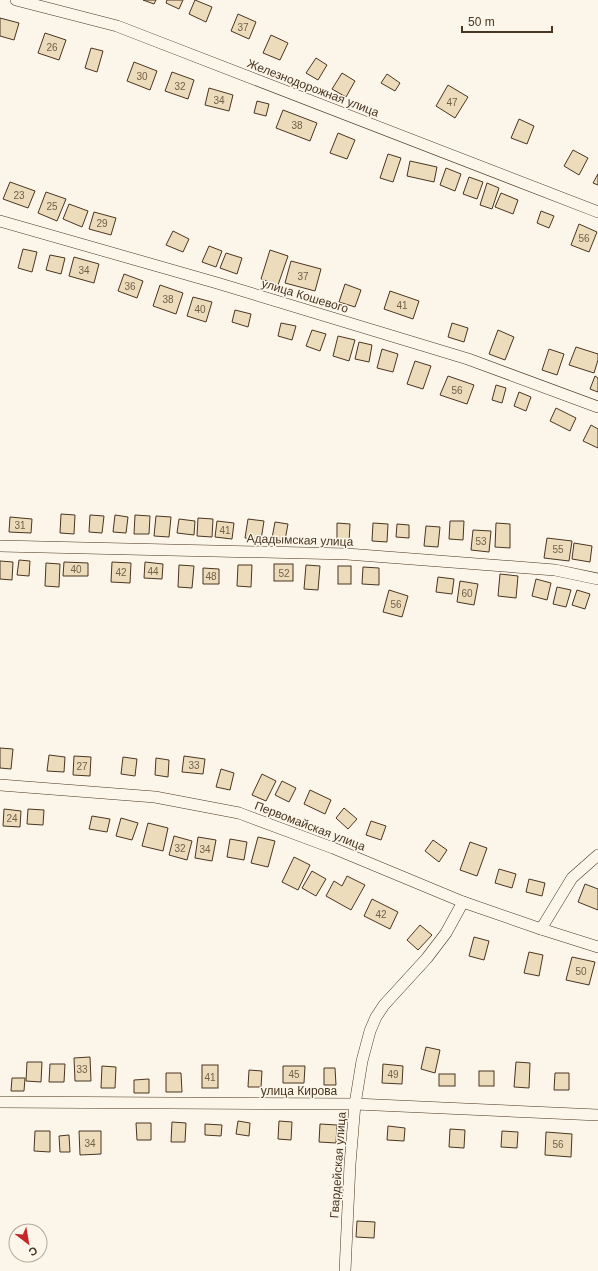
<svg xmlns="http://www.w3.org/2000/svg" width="598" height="1271" font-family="Helvetica,sans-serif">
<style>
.building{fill:#ecdcbc;stroke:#4a3520}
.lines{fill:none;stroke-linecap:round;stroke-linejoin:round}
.minor-casing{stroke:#4a3520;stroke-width:12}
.minor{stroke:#fbf6e9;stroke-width:11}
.labels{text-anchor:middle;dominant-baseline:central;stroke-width:3;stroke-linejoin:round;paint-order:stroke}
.number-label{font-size:10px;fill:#725f47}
.street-label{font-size:12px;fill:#4a3520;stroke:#fbf6e9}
</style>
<rect width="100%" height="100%" fill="#fbf6e9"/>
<g class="building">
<path d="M143 0H156L154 4Z"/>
<path d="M167 0H183L179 9 166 3Z"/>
<path d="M195 0 212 7 206 22 189 14Z"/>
<path d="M238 14 256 22 249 39 231 31Z"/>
<path d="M0 18 19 23 14 40 0 36Z"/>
<path d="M45 33 66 40 59 60 38 53Z"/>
<path d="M271 35 288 43 280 60 263 53Z"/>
<path d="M91 48 103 51 97 72 85 68Z"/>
<path d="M316 58 327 65 318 80 306 73Z"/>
<path d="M134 62 157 71 150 90 127 81Z"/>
<path d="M172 72 194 80 188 99 165 91Z"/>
<path d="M342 73 355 81 346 97 332 89Z"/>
<path d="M387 74 400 83 395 91 381 83Z"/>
<path d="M448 85 468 97 455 118 436 106Z"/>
<path d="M209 88 233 95 229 111 205 105Z"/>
<path d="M257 101 269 104 266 116 254 113Z"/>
<path d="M283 110 317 123 310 141 276 128Z"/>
<path d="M519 119 534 126 527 144 511 138Z"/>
<path d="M338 133 355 140 347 159 330 153Z"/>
<path d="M573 150 588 158 579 175 564 166Z"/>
<path d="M388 154 401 158 393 182 380 178Z"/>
<path d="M410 161 437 167 434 182 407 176Z"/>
<path d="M446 168 461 174 455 191 440 185Z"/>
<path d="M598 174V185L593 183Z"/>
<path d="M469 177 483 182 477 199 463 194Z"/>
<path d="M10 182 35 191 28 208 3 199Z"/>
<path d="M487 183 499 188 492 209 480 205Z"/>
<path d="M46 192 66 199 57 221 38 213Z"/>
<path d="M501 193 518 200 513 214 495 207Z"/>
<path d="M69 204 88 211 82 227 63 219Z"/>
<path d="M541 211 554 216 549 228 537 223Z"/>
<path d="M94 212 116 218 111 235 89 229Z"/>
<path d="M579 224 597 232 589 252 571 245Z"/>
<path d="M173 231 189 239 183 252 166 245Z"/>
<path d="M209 246 222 251 216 267 202 262Z"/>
<path d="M23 249 37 252 32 272 18 268Z"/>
<path d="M270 250 288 256 278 285 261 279Z"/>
<path d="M226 253 242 258 237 274 220 268Z"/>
<path d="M50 255 65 258 61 274 46 270Z"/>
<path d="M74 257 99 264 94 283 69 276Z"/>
<path d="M291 261 321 269 315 291 285 283Z"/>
<path d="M124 274 143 281 137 298 118 291Z"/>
<path d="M345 284 361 290 355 307 339 302Z"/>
<path d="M160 285 183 293 176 314 153 306Z"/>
<path d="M390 291 419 301 413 319 384 309Z"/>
<path d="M193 297 212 302 206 322 187 316Z"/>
<path d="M235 310 251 314 248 327 232 322Z"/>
<path d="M281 323 296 326 292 340 278 336Z"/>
<path d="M452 323 468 328 464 342 448 337Z"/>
<path d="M312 330 326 334 320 351 306 346Z"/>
<path d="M498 330 514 337 505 360 489 354Z"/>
<path d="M338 336 355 340 349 361 333 356Z"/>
<path d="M359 342 372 345 369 362 355 359Z"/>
<path d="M576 347 598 354V360L594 373 569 365Z"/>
<path d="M382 349 398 354 393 372 377 368Z"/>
<path d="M549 349 564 354 557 375 542 370Z"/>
<path d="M415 361 431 366 423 389 407 384Z"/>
<path d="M448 376 474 385 467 404 440 395Z"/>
<path d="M595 376 598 378V392L590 389Z"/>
<path d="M496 385 506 388 502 403 492 400Z"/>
<path d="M519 392 531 397 526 411 514 406Z"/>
<path d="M556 408 576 418 570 431 550 421Z"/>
<path d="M591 425 598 429V448L583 441Z"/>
<path d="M61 514 75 515 74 534 60 533Z"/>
<path d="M90 515 104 516 102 533 89 532Z"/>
<path d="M115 515 128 517 126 533 113 532Z"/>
<path d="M135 515 150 516 149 534H134Z"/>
<path d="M156 516 171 517 169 537 154 536Z"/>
<path d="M10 517 32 519 31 533 9 532Z"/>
<path d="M198 518 213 519 212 537 197 536Z"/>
<path d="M179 519 195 521 194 535 177 533Z"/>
<path d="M248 519 264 521 261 540 245 538Z"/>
<path d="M217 521 234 523 232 539 215 537Z"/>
<path d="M450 521H464L463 540 449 539Z"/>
<path d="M275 522 288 524 285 540 272 538Z"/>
<path d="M337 523 350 524 349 543H337Z"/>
<path d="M373 523 388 524 387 542 372 541Z"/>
<path d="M496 523 510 524V548L495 547Z"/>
<path d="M397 524 409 525V538L396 537Z"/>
<path d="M426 526 440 527 438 547 424 546Z"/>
<path d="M473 530 491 531 489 552 471 550Z"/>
<path d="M547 538 572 541 569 561 544 558Z"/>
<path d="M574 543 592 546 590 562 572 559Z"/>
<path d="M19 560 30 561 29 576 17 575Z"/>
<path d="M0 561 13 562 12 580 0 579Z"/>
<path d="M64 562 88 563V576H63Z"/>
<path d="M112 562 131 563 130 583 111 582Z"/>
<path d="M145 562 163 564 162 579 144 578Z"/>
<path d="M46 563 60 564 59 587 45 586Z"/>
<rect x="274" y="564" width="19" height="17"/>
<path d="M179 565 194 566 192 588 178 587Z"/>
<path d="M238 565H252L251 587 237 586Z"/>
<path d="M306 565 320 566 318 590 304 589Z"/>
<rect x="338" y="566" width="13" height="18"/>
<path d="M363 567 379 568V585L362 584Z"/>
<path d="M203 568 219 569V584H203Z"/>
<path d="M500 574 518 576 516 598 498 596Z"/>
<path d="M438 577 454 579 452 594 436 592Z"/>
<path d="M536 579 551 583 547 600 532 596Z"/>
<path d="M460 581 478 584 474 605 457 602Z"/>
<path d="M557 587 571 590 566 607 553 604Z"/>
<path d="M389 590 408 596 402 617 383 612Z"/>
<path d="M577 590 590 594 585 609 572 605Z"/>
<path d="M0 748 13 749 11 769 0 768Z"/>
<path d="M49 755 65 757 64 772 47 771Z"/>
<path d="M74 756 91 757 90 776 73 775Z"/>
<path d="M184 756 205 759 203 774 182 772Z"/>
<path d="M123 757 137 759 135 776 121 774Z"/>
<path d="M156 758 169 760 168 777 155 775Z"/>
<path d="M221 769 234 773 230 790 216 787Z"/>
<path d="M262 774 276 781 266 801 252 795Z"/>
<path d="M282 781 296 788 289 802 275 795Z"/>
<path d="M310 790 331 800 325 814 304 804Z"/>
<path d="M344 808 357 819 348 829 336 818Z"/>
<path d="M4 809 21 811 20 827 3 826Z"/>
<path d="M28 809 44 810 43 825 27 824Z"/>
<path d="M92 816 110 819 107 832 89 829Z"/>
<path d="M121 818 138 823 132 840 116 836Z"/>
<path d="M371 821 386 826 381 840 366 835Z"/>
<path d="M148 823 168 828 163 851 142 846Z"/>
<path d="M174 836 192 841 187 860 169 855Z"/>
<path d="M198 837 216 840 212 861 195 858Z"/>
<path d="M258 837 275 841 268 867 251 863Z"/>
<path d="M230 839 247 842 244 860 227 857Z"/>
<path d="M433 840 447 850 439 862 425 851Z"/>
<path d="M470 842 487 848 477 876 460 870Z"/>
<path d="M294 857 310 865 298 890 282 882Z"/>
<path d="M499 869 516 874 512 888 495 883Z"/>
<path d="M312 871 326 879 316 896 302 888Z"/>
<path d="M347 876 365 885 351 910 326 896 334 881 342 886Z"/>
<path d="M529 879 545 883 542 896 526 892Z"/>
<path d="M585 884 598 889V910L578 902Z"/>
<path d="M372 899 398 912 390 929 364 916Z"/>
<path d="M420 925 432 935 418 950 407 940Z"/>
<path d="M474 937 489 941 484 960 469 956Z"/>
<path d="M529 952 543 955 539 976 524 973Z"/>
<path d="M572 957 595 962 589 985 566 980Z"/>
<path d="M426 1047 440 1050 435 1073 421 1069Z"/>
<path d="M90 1057 91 1081H75L74 1058Z"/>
<path d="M27 1062H42L41 1082 26 1081Z"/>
<path d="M516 1062 530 1063 529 1088 514 1087Z"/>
<path d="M50 1064H65L64 1082H49Z"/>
<path d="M383 1064 403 1066 402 1084 382 1083Z"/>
<rect x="202" y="1065" width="16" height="23"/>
<path d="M102 1066 116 1067 115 1088H101Z"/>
<path d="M283 1066H305L304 1083H283Z"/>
<path d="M324 1068H335L336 1085H324Z"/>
<path d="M249 1070 262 1071 261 1087H248Z"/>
<rect x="479" y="1071" width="15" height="15"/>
<path d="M166 1073H181L182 1092H166Z"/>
<path d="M555 1073H569V1090H554Z"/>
<rect x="439" y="1074" width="16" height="12"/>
<path d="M12 1078H25L24 1091H11Z"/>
<path d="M149 1079V1093H134V1080Z"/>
<path d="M238 1121 250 1123 249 1136 236 1134Z"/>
<path d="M279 1121 292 1122 291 1140 278 1139Z"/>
<path d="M172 1122 186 1123 185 1142H171Z"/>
<path d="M136 1123H151V1140H137Z"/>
<path d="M205 1124 222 1125 221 1136 205 1135Z"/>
<path d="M320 1124 337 1125 336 1143 319 1142Z"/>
<path d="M388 1126 405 1128 404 1141 387 1140Z"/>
<path d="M450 1129 465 1130 464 1148 449 1147Z"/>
<path d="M35 1131H50V1152L34 1151Z"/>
<path d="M79 1131H101V1154L80 1155Z"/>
<path d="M502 1131 518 1132 517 1148 501 1147Z"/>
<path d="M546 1132 572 1134 571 1157 545 1155Z"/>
<path d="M69 1135 70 1152H60L59 1136Z"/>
<path d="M357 1221 375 1222 374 1238 356 1237Z"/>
</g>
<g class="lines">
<defs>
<g id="minor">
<path d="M16 0 117 26 598 212"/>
<path d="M0 221 217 283 468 359 598 407"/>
<path d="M0 546 347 554 555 570 598 579"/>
<path d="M0 785 155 797 239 813 333 848 463 902 541 929 598 947"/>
<path d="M541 929 572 878 598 855"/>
<path d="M0 1102 355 1104 598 1115"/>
<path d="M345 1271 350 1164 355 1104 362 1061 370 1031 376 1017 384 1005 427 958 446 933 463 902"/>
</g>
</defs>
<use href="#minor" class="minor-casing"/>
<use href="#minor" class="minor"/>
</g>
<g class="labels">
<g class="number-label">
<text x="243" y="27">37</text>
<text x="52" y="47">26</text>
<text x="142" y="76">30</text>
<text x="180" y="86">32</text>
<text x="219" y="100">34</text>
<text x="452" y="102">47</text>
<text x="297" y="125">38</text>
<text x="19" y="195">23</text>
<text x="52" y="206">25</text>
<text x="102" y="223">29</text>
<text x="584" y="238">56</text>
<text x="84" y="270">34</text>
<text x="303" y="276">37</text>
<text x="130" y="286">36</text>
<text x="168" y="299">38</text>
<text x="402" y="305">41</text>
<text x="200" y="309">40</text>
<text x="457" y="390">56</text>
<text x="20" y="525">31</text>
<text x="225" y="530">41</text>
<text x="481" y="541">53</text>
<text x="558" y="549">55</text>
<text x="76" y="569">40</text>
<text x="153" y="571">44</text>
<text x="121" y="572">42</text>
<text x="284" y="573">52</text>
<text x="211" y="576">48</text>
<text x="467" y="593">60</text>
<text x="396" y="604">56</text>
<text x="194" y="765">33</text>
<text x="82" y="766">27</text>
<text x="12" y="818">24</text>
<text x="180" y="848">32</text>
<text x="205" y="849">34</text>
<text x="381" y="914">42</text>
<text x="581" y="971">50</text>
<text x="82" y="1069">33</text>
<text x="294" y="1074">45</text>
<text x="393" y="1074">49</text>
<text x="210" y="1077">41</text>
<text x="90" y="1143">34</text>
<text x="558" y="1144">56</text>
</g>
<g class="street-label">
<text transform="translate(313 88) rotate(21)">Железнодорожная улица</text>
<text transform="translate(305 296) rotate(17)">улица Кошевого</text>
<text transform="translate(300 540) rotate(2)">Ададымская улица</text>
<text transform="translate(310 826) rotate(21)">Первомайская улица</text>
<text x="299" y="1091">улица Кирова</text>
<text transform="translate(338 1165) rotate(-86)">Гвардейская улица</text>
</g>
</g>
<g transform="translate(28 1243) rotate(149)"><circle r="19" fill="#fbf6e9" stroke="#b4a999"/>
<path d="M0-3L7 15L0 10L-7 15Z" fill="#c62828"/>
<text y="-6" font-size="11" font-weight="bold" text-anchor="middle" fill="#4a3520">С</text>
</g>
<path d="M462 26v6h90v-6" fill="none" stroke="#4a3520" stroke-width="2"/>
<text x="468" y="26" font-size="12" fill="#4a3520" stroke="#fbf6e9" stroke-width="3" paint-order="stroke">50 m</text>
</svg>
